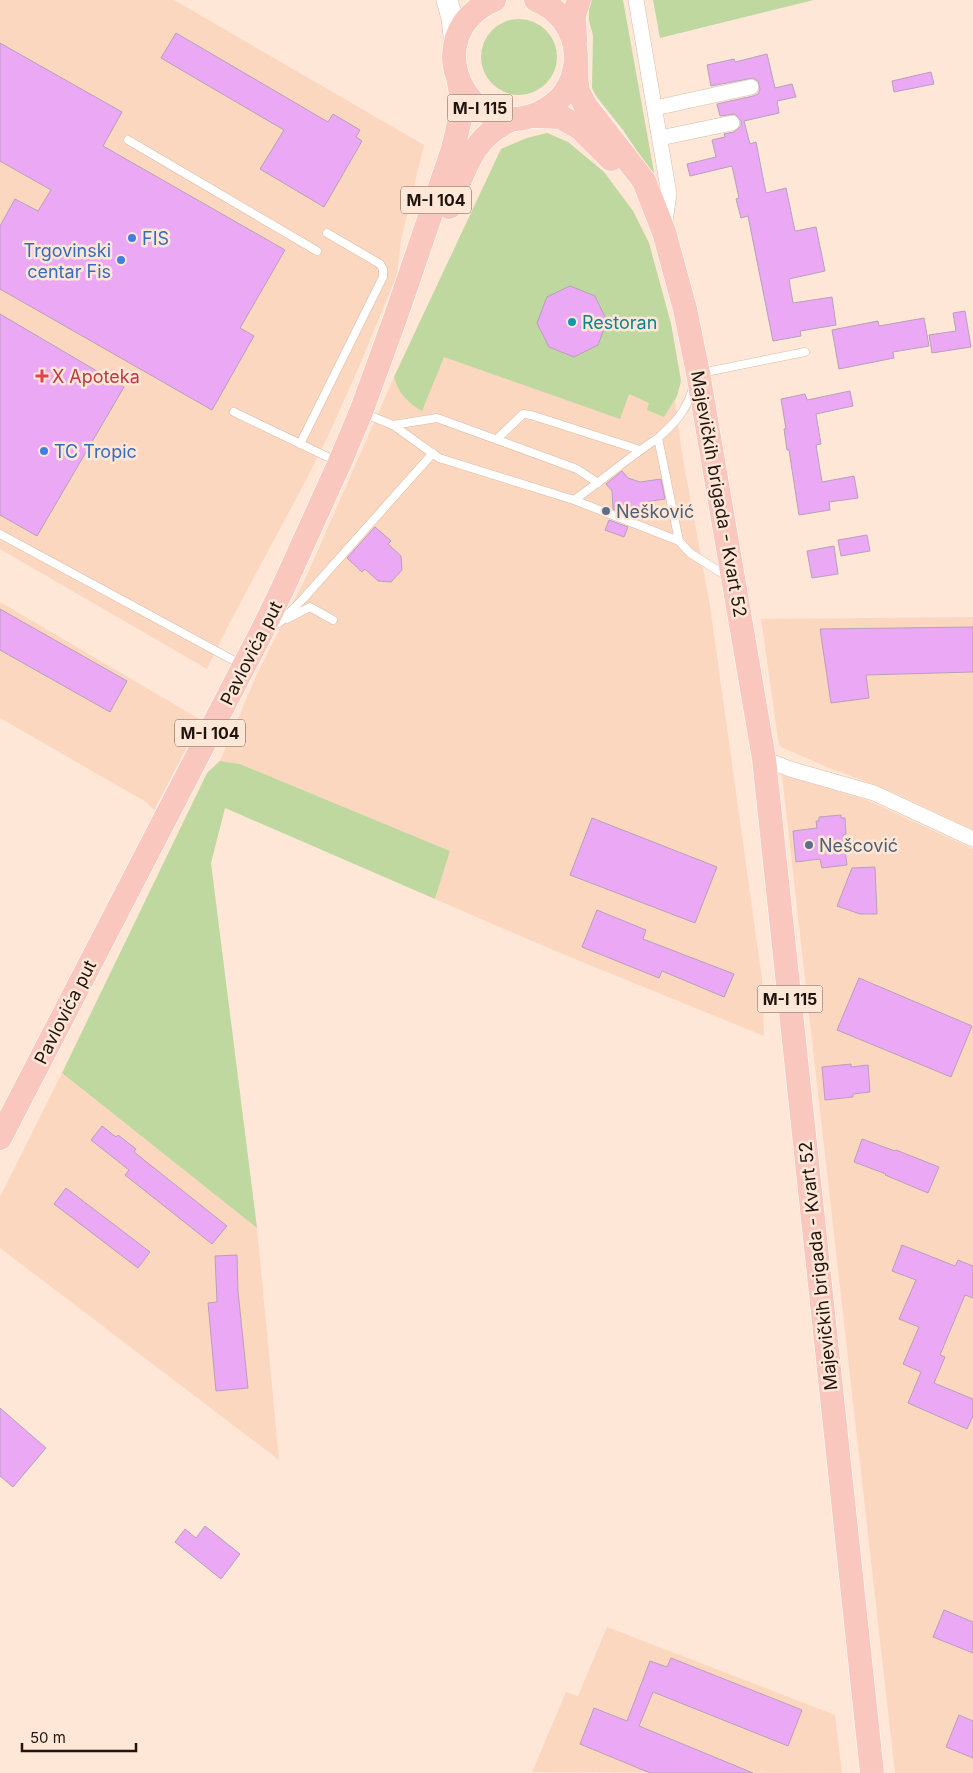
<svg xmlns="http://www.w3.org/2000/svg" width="973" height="1773" font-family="Inter,sans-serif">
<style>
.built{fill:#fcd7bf}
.green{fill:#bed89f}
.building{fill:#eba8f5;stroke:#b7a1ba}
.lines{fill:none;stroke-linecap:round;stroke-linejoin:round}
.lane-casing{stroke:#d8bba8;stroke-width:9}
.street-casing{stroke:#d8bba8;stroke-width:16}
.secondary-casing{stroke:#d8bba8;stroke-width:22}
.primary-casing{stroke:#fff;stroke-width:25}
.lane{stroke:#fff;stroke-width:8}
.street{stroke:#fff;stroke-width:15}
.secondary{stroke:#fff;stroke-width:21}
.primary{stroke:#fac7be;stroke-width:24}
.shop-dot{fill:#3f7fe0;stroke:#ffe7d7;stroke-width:2}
.culture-dot{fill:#0f9aa8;stroke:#ffe7d7;stroke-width:2}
.health-dot{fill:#e0444e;stroke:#ffe7d7;stroke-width:2}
.service-dot{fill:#5c6f8a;stroke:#ffe7d7;stroke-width:2}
.labels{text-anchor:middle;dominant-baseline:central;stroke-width:5;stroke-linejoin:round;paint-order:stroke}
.shield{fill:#ffe7d7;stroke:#62544a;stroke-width:1}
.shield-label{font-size:16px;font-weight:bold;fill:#1f150e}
.shop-label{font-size:18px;fill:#366cbe;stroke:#ffe7d7;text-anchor:start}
.culture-label{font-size:18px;fill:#0d838f;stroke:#ffe7d7;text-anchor:start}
.health-label{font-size:18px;fill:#be3a42;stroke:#ffe7d7;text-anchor:start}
.street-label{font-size:18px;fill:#1f150e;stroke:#ffe7d7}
.service-label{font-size:18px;fill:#4e5e75;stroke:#ffe7d7;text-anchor:start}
</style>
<rect width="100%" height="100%" fill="#ffe7d7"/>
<g class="built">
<path d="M0 0H174L424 145 401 240 397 275 358 369 329 434 306 480 228 626 207 669 0 549Z"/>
<path d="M547 133 568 142 604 172 633 211 649 243 671 324 681 381 677 396 675 401 682 453 710 606 762 979 764 1036 553 950 435 899 450 851 240 764 220 761 257 674 306 577 394 377 501 149 527 138Z"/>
<path d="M0 602 201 720 154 810 146 802 0 718Z"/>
<path d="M973 617V830L888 790 829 768 779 746 761 619Z"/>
<path d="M782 775 867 800 973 849V1773H895Z"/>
<path d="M62 1073 257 1228 279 1460 0 1248V1197Z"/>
<path d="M607 1627 835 1715 842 1773 532 1772 566 1692 578 1696Z"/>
</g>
<g class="green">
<path d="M589 0H623L655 178 623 130 596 96 592 88 593 36 589 20Z"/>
<path d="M653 0H814L660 38Z"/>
<circle cx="519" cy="57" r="38"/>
<path d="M547 133 568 142 604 172 633 211 649 243 671 324 681 381 677 396 664 417 647 410 649 403 629 394 620 419 444 357 422 411C406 401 400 395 394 377L501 149 527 138Z"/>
<path d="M220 761 240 764 450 851 435 899 225 808 211 863 257 1228 62 1073 207 773Z"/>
</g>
<g class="building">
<path d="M176 33 328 122 333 114 360 130 356 137 362 141 324 207 260 169 284 130 161 58Z"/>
<path d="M0 43 122 112 103 146 285 250 240 328 254 336 212 410 0 289V226L15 199 38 211 51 190 0 161Z"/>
<path d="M767 54 775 88 792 84 796 97 777 101 779 113 744 121 750 144 756 142 766 193 786 188 795 231 816 227 825 271 789 279 793 303 832 297 836 325 800 331 801 336 773 341 748 216 741 218 736 199 739 198 732 166 690 176 687 164 716 157 712 140 725 137 724 134 734 132 741 126V121L735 114 720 116 717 104 753 96 758 94 760 89 758 81 753 78 711 86 707 65 734 59 735 62Z"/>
<path d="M931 72 934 84 894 92 892 81Z"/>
<path d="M570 286 595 296 607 321 598 345 574 357 549 347 537 323 547 297Z"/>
<path d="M965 311 971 347 932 353 929 335 956 331 953 313Z"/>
<path d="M0 314 124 387 37 536 0 515Z"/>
<path d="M924 318 929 346 893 352 894 358 839 369 832 330 878 321 879 326Z"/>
<path d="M850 391 853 406 816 414 821 444 816 445 822 482 854 476 858 498 829 502 830 510 799 515 789 450H787L784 429H786L781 399 805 394 807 400Z"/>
<path d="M622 471 628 478 640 482 661 479 665 499 646 502 632 517 613 509 612 491 606 484Z"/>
<path d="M609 520 628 527 624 537 605 530Z"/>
<path d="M375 527 391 541 388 544 401 556 402 570 391 582 378 581 365 569 362 572 347 558Z"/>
<path d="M867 535 870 551 841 556 838 540Z"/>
<path d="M834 546 838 574 812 578 807 551Z"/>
<path d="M0 609 127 681 110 712 0 650Z"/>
<path d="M973 627V672L866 675 869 698 831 703 820 629Z"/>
<path d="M841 815V818H845L846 834 843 835 847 865 822 868 820 859 796 862 793 831 817 828 816 821H819V817Z"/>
<path d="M592 818 717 867 695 923 570 875Z"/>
<path d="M875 867 877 914H860L837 906 852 868Z"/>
<path d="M597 910 646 930 643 939 734 974 724 997 662 971 659 978 582 947Z"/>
<path d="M859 978 972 1026 951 1077 837 1030Z"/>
<path d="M851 1064V1067L868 1065 870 1092 853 1094V1097L825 1100 822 1067Z"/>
<path d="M102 1126 116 1137 118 1135 136 1149 134 1152 227 1226 212 1244 125 1175 129 1170 91 1140Z"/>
<path d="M862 1139 895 1151 896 1150 939 1167 928 1193 885 1175 886 1174 854 1162Z"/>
<path d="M66 1188 150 1252 138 1268 54 1204Z"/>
<path d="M902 1245 955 1266 958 1260 973 1266V1298L965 1295 940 1355 945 1357 934 1383 973 1399V1416L967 1429 908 1403 921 1372 903 1364 919 1327 899 1319 916 1280 892 1271Z"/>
<path d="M237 1255 238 1291 248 1388 216 1391 208 1303 217 1302 215 1256Z"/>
<path d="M0 1408 46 1448 13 1487 0 1476Z"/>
<path d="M205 1526 240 1554 221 1579 175 1542 185 1529 196 1538Z"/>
<path d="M944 1610 973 1622V1653L933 1637Z"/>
<path d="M671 1658 802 1710 788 1746 653 1692 639 1726 753 1773H650L580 1744 594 1708 627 1721 650 1661 667 1667Z"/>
<path d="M959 1715 973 1721V1758L946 1747Z"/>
</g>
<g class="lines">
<defs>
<g id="lane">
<path d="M128 140 317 251"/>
<path d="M701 373 805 352"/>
<path d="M693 388C687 410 675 423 658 438L679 541 690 553 728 577"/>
<path d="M234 412 338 462"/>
<path d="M363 413 393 425 439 458 574 500"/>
<path d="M393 425 437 418 577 469 598 483"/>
<path d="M658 438C629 457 603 480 574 500L679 541"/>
<path d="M497 439 523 414 531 415 640 450"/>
<path d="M300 444 383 277V269L380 264 327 233"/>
<path d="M0 534 242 665"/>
<path d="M287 619 310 607 333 620"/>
<path d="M271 627 280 622 303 599 433 453"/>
</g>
<g id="street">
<path d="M636 0 669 194 664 228"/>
<path d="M655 108 751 87"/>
<path d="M660 138 732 123"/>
<path d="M764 759 790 769 874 793 973 839"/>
</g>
<path id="secondary" d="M447 0 452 18 455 45"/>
<g id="primary">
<path d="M494 0C413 35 469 150 543 111 560 102 572 87 575 67"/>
<path d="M536 0C560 8 575 32 576 56 577 68 575 79 578 91 580 96 583 100 585 105L644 181 664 232 685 309 698 373 764 759 872 1773"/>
<path d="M575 40 574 15 579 0"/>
<path d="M534 116 561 117 580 128 611 159"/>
<path d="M449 207C465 169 472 136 513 119"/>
<path d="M0 1138 261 633 282 590 340 462 361 412 396 316 453 149 463 106 459 82"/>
</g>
</defs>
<use href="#lane" class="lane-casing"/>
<use href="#street" class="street-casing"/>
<use href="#secondary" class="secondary-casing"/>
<use href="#primary" class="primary-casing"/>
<use href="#lane" class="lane"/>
<use href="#street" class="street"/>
<use href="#secondary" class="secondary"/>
<use href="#primary" class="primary"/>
</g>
<g class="shop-dot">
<circle cx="132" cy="238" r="5"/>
<circle cx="121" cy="260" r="5"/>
<circle cx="44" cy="451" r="5"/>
</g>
<circle class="culture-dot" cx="572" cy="322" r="5"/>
<path class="health-dot" d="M39.5 368.5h5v5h5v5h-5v5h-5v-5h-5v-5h5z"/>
<g class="service-dot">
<circle cx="606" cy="511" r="5"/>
<circle cx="809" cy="845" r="5"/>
</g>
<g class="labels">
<g class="shield">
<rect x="447.5" y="94.5" width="65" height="27" rx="4"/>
<rect x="401" y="186.5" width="70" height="27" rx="4"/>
<rect x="175" y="719.5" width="70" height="27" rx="4"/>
<rect x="757.5" y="985.5" width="65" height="27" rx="4"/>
</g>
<g class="shield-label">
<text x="480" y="108">M-I 115</text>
<text x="436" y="200">M-I 104</text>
<text x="210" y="733">M-I 104</text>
<text x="790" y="999">M-I 115</text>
</g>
<g class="shop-label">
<text x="142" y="238">FIS</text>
<text x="111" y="250" text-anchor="end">Trgovinski<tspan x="111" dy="21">centar Fis</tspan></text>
<text x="54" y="451">TC Tropic</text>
</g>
<g class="culture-label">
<text x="582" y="322">Restoran</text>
</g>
<g class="health-label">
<text x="52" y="376">X Apoteka</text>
</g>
<g class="street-label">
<text transform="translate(719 494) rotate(80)">Majevičkih brigada - Kvart 52</text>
<text transform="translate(251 653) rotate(-63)">Pavlovića put</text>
<text transform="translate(65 1012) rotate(-63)">Pavlovića put</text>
<text transform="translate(818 1266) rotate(-96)">Majevičkih brigada - Kvart 52</text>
</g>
<g class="service-label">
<text x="616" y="511">Nešković</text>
<text x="819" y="845">Nešcović</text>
</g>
</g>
<path d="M22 1743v8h114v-8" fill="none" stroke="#1f150e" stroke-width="2.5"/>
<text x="30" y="1743" font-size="15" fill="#1f150e" stroke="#ffe7d7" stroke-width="4" paint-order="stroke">50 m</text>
</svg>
